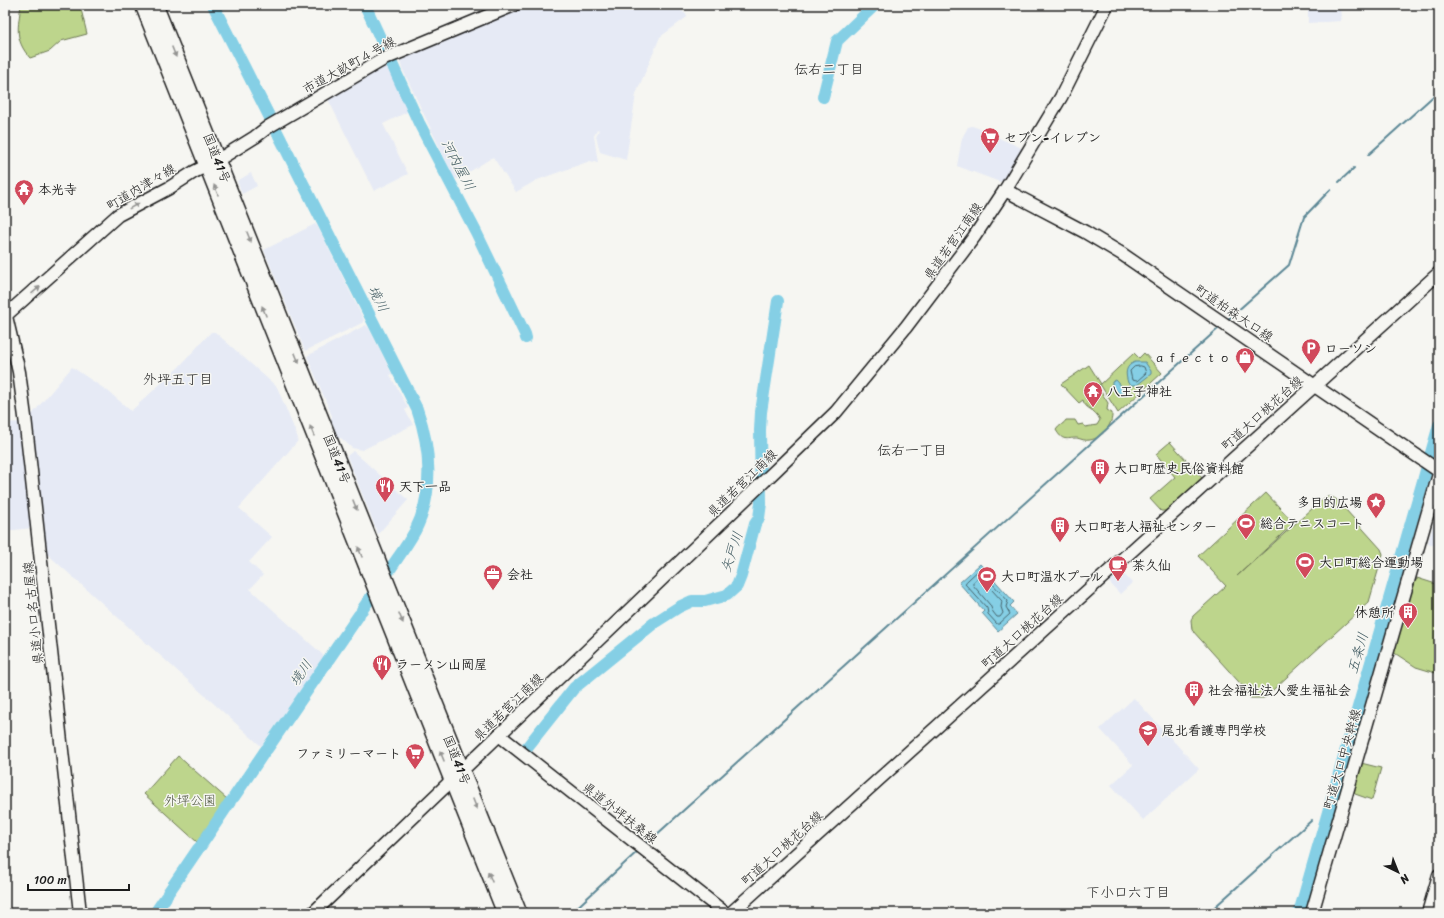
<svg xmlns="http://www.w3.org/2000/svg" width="1444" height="918" font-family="Sriracha,'Klee One',sans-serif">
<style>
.built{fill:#e6eaf5}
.green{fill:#bdd58c;stroke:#6c7854}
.water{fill:#85cfe5;stroke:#5b8795}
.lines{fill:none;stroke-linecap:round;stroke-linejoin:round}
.shore{stroke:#46646c;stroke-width:1}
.stream{stroke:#5b8795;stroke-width:2}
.river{stroke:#85cfe5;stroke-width:12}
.secondary-casing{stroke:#1c1c1c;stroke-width:15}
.highway-casing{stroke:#1c1c1c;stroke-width:18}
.secondary{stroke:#f6f6f2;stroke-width:12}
.highway{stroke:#f6f6f2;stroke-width:15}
.oneway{fill:#949492}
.labels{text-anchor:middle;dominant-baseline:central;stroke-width:3;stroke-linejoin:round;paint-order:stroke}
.street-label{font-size:13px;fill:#1c1c1c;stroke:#f6f6f2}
.poi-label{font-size:13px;font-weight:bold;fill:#1c1c1c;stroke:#f6f6f2;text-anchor:start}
.park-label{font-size:13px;fill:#4c543e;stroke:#f6f6f2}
.neighbourhood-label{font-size:14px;fill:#1c1c1c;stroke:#f6f6f2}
.water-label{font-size:14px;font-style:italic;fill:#415b62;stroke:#f6f6f2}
</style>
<rect width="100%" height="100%" fill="#f6f6f2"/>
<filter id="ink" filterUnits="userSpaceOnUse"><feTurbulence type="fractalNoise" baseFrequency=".025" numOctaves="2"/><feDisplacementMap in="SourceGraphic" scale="8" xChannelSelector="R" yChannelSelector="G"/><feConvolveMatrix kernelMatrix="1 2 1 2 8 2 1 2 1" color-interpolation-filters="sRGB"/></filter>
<g filter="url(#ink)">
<g class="built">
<path d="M524 5H674L687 15V17L660 37 636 94 626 160 600 152 596 136 599 130 597 129 594 136 598 163 590 161 537 180 516 192 493 157 458 179 454 178 402 68 399 58Z"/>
<path d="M1308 5H1340L1341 21 1308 23Z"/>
<path d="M389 61 411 110 383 124 408 174 374 191 327 97Z"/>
<path d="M972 126 987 131 1001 139 1024 149 1005 180 1000 182 957 166 962 138 968 127Z"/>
<path d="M251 173 257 186 242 194 237 181Z"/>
<path d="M315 224 318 227 364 320 362 323 305 351 264 250Z"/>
<path d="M366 325 369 328 392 374 390 375 408 408 405 410 413 425 362 450 352 448 341 438H338L331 420 332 416 307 356Z"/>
<path d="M211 332H215L277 387 298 438 297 442 239 508 272 537 249 562 263 575 250 589 323 655V657L262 745 261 746 45 552 29 418 72 367 109 392 131 411 179 367Z"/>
<path d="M21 422 32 528 5 531V477L7 476 5 461V423Z"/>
<path d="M353 451 408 500 378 534 347 456Z"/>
<path d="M1439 505V547L1428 543Z"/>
<path d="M1119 572H1122L1132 583 1120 594 1109 582Z"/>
<path d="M1134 698 1199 769 1143 820 1111 785 1133 765 1100 729Z"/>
</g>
<g class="green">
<path d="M21 5H80L87 34 61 41 50 51 30 58C14 39 18 28 21 5Z"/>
<path d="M1134 353 1139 358 1144 353 1162 373 1118 413 1100 384 1091 393 1101 392 1108 403 1107 410 1112 413C1113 425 1102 438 1090 440 1085 441 1081 439 1077 438 1066 438 1063 442 1056 430 1059 425 1064 424 1066 420H1075L1078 425 1083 424 1085 427 1097 425 1100 420C1095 408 1085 410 1083 400L1079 403 1061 384 1089 365 1101 384Z"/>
<path d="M1170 442 1203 479 1166 511H1161L1150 499 1175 477 1156 454Z"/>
<path d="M1266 493 1294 523 1237 576 1323 499C1328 495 1333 497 1337 500L1381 549 1383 554 1369 602 1264 698H1250L1246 692 1247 691 1192 630 1191 620 1193 616 1226 586 1198 556Z"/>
<path d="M1417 578 1439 585V674L1416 667 1393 652 1413 579 1417 580Z"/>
<path d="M178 756 227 799 197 842 144 794Z"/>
<path d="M1361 763 1381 768 1372 800 1355 794 1353 791Z"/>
</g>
<g class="water">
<path d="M1135 362H1145L1151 371V374L1137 385H1130L1128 383C1125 373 1125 366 1135 362Z"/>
<path d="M1116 380 1128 393 1126 396 1120 394 1112 388V382Z"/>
<path d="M980 564 1014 602 1010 606 1017 614 998 631 982 613 984 611 959 583Z"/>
</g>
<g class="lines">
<g class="shore">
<path d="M1141 366 1144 367 1146 373 1137 381 1132 380 1130 371 1134 367Z"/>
<path d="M978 571H981L1008 601 1006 607 1010 614 999 624H997L988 614 987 608 965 584 966 582Z"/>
<path d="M978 578H981L1002 601 1001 607 1003 613 1000 617H997L993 612 990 605 973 585V583Z"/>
</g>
<g class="stream">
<path d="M1368 155 1439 91"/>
<path d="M1339 182 1354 168"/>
<path d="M1226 321 1289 265 1304 217 1331 189"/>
<path d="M645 845 1220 327"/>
<path d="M571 913 639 850"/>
<path d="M1208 913 1312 820"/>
</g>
<g class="river">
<path d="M213 5 417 409C431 448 434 494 415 531 409 542 402 552 395 562 384 578 373 594 362 610"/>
<path d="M365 5 419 123 476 232 525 334 526 338"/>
<path d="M823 97 837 41 875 5"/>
<path d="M267 749 359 615"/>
<path d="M524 751 574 688 654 623 679 607 692 601H705L727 595 737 586 741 576 755 524 759 518 761 503 760 430 761 412 778 301"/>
<path d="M234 797 265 751"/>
<path d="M200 847 230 802"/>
<path d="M168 893 198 849"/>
<path d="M155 913 166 897"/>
<path d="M1299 913 1439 425"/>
</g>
<defs>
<g id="secondary">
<path d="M1005 190 1085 232 1122 254 1439 471"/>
<path d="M5 312 19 372 25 417 80 913"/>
<path d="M5 316 118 215 169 188 194 172 218 160 255 137 268 127 384 59 514 5"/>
<path d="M499 735 725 913"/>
<path d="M313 913 778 468 836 412 906 327 974 237 1005 190 1061 97 1107 5"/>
<path d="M731 913 1439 273"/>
<path d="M1312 913 1439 474"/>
<path d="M1428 913 1439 875"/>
</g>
<g id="highway">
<path d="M143 5 505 913"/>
<path d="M155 5 519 913"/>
</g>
</defs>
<use href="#secondary" class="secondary-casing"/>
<use href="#highway" class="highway-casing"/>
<use href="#secondary" class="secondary"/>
<use href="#highway" class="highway"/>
</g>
<defs><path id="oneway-solid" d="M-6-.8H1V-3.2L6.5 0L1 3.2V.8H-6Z"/></defs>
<g class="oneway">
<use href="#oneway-solid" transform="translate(174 52) rotate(68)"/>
<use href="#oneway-solid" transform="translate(216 190) rotate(-112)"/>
<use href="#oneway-solid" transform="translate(134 206) rotate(-29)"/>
<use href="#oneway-solid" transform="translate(249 237) rotate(68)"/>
<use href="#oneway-solid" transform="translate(36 290) rotate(-41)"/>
<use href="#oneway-solid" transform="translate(264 311) rotate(-112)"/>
<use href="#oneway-solid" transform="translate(297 358) rotate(68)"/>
<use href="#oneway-solid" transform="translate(312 431) rotate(-112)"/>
<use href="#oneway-solid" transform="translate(355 505) rotate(68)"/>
<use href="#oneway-solid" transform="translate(360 552) rotate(-112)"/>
<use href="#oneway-solid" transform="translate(401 618) rotate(68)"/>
<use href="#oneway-solid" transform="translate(442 756) rotate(-112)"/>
<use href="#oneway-solid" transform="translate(475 804) rotate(68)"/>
<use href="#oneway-solid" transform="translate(490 877) rotate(-112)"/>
</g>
</g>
<defs>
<symbol id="supermarket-pin" viewBox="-11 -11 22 30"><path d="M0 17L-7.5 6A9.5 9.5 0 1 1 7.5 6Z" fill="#d1495b" stroke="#f6f6f2"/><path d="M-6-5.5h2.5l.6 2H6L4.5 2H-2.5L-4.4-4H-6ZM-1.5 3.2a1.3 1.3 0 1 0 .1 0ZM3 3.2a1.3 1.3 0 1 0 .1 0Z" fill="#fff"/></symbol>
<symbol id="temple-pin" viewBox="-11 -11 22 30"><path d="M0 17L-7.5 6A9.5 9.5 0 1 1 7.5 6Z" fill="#d1495b" stroke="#f6f6f2"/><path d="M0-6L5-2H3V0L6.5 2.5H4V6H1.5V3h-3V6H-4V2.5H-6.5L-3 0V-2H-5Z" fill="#fff"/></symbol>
<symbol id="parking-pin" viewBox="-11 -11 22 30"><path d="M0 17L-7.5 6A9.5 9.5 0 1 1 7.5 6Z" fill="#d1495b" stroke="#f6f6f2"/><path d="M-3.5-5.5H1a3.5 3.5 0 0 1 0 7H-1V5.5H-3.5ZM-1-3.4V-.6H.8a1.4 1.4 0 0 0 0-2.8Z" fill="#fff"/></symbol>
<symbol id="shop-pin" viewBox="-11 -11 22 30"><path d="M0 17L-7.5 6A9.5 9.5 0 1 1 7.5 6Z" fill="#d1495b" stroke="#f6f6f2"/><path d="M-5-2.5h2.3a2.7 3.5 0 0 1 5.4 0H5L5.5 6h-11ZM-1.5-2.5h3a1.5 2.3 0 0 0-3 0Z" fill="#fff"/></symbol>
<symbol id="building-pin" viewBox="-11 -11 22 30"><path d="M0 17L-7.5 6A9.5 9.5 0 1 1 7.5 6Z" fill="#d1495b" stroke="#f6f6f2"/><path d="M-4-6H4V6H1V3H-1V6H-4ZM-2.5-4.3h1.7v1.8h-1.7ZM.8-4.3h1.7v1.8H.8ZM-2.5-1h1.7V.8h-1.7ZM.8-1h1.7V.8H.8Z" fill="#fff"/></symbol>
<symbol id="restaurant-pin" viewBox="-11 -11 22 30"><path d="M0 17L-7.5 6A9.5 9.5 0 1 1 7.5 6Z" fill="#d1495b" stroke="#f6f6f2"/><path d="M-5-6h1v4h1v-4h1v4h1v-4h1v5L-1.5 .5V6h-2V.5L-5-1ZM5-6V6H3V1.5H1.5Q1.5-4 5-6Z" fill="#fff"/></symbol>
<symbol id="sight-pin" viewBox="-11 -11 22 30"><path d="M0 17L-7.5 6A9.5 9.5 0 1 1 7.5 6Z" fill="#d1495b" stroke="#f6f6f2"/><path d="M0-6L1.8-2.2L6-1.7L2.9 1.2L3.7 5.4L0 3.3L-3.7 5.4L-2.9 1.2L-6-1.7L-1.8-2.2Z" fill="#fff"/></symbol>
<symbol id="stadium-pin" viewBox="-11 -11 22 30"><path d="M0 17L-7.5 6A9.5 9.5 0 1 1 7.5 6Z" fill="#d1495b" stroke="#f6f6f2"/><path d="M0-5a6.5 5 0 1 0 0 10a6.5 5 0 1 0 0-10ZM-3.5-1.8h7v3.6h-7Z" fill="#fff"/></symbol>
<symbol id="cafe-pin" viewBox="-11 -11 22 30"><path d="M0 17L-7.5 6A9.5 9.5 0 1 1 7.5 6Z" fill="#d1495b" stroke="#f6f6f2"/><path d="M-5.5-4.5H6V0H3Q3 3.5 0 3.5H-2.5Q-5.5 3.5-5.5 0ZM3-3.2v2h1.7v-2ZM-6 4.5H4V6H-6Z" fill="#fff"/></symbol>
<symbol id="office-pin" viewBox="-11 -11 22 30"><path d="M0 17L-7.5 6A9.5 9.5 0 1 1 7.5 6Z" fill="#d1495b" stroke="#f6f6f2"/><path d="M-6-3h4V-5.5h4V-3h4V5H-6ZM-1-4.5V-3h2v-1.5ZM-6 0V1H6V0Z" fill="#fff"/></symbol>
<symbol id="university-pin" viewBox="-11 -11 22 30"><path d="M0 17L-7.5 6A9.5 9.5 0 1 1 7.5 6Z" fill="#d1495b" stroke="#f6f6f2"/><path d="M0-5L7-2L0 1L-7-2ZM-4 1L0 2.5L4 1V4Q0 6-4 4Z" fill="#fff"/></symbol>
</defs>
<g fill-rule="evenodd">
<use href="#supermarket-pin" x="979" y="126" width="22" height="30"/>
<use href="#temple-pin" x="13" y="178" width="22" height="30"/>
<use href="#parking-pin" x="1300" y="337" width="22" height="30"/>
<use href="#shop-pin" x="1234" y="346" width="22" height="30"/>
<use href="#temple-pin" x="1082" y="380" width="22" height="30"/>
<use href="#building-pin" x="1089" y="457" width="22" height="30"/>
<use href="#restaurant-pin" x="374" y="475" width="22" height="30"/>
<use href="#sight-pin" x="1365" y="491" width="22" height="30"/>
<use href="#stadium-pin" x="1235" y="512" width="22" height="30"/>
<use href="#building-pin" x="1049" y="515" width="22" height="30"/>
<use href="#stadium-pin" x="1294" y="551" width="22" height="30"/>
<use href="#cafe-pin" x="1107" y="554" width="22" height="30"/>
<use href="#office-pin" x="482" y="563" width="22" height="30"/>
<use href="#stadium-pin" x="976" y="565" width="22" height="30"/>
<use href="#building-pin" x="1397" y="601" width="22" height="30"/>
<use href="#restaurant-pin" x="371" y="653" width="22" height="30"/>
<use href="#building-pin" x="1183" y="679" width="22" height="30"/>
<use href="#university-pin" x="1137" y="719" width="22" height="30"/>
<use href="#supermarket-pin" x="404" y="742" width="22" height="30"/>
</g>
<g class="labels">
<g class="street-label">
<text transform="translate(349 65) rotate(-29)">市道大畝町４号線</text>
<text transform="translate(217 158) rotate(68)">国道41号</text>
<text transform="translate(141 187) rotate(-31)">町道内津々線</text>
<text transform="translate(953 241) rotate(-55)">県道若宮江南線</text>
<text transform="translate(1234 313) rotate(34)">町道柏森大口線</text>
<text transform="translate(1262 413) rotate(-42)">町道大口桃花台線</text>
<text transform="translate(337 459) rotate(68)">国道41号</text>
<text transform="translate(742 483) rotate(-44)">県道若宮江南線</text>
<text transform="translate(33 613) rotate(-96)">県道小口名古屋線</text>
<text transform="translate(1022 631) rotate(-42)">町道大口桃花台線</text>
<text transform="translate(508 707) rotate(-44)">県道若宮江南線</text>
<text transform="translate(1342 759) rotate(-74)">町道大口中央幹線</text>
<text transform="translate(457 760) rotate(68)">国道41号</text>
<text transform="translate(620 813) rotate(38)">県道外坪扶桑線</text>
<text transform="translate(782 848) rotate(-42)">町道大口桃花台線</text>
</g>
<g class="poi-label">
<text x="1004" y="137">セブン-イレブン</text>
<text x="38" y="189">本光寺</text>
<text x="1325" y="348">ローソン</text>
<text x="1231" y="357" text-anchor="end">ａｆｅｃｔｏ</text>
<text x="1107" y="391">八王子神社</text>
<text x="1114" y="468">大口町歴史民俗資料館</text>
<text x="399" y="486">天下一品</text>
<text x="1362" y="502" text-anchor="end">多目的広場</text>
<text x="1260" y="523">総合テニスコート</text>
<text x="1074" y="526">大口町老人福祉センター</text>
<text x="1319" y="562">大口町総合運動場</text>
<text x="1132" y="565">茶久仙</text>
<text x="507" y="574">会社</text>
<text x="1001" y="576">大口町温水プール</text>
<text x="1394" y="612" text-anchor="end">休憩所</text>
<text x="396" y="664">ラーメン山岡屋</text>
<text x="1208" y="690">社会福祉法人愛生福祉会</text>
<text x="1162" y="730">尾北看護専門学校</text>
<text x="401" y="753" text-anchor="end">ファミリーマート</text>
</g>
<g class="park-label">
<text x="190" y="800">外坪公園</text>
</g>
<g class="neighbourhood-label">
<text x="829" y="69">伝右二丁目</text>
<text x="178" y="379">外坪五丁目</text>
<text x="912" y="450">伝右一丁目</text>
<text x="1128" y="892">下小口六丁目</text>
</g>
<g class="water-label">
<text transform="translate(458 165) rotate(62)">河内屋川</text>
<text transform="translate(378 299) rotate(63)">境川</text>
<text transform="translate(732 552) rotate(-72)">矢戸川</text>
<text transform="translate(1358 653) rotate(-74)">五条川</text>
<text transform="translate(301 673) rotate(-56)">境川</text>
</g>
</g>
<rect width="1444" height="918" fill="none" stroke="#f6f6f2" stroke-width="20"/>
<rect x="10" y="10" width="1424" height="898" fill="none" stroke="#1c1c1c" stroke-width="1.5" filter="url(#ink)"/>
<g transform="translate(1398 872) rotate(137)" stroke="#f6f6f2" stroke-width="3" paint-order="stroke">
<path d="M0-3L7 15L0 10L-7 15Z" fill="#1c1c1c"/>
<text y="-6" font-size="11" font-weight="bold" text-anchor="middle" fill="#1c1c1c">N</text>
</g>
<path d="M28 884v6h101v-6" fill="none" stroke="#1c1c1c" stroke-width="2"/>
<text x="34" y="884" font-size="12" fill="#1c1c1c" stroke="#f6f6f2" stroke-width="3" paint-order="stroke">100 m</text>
</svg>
